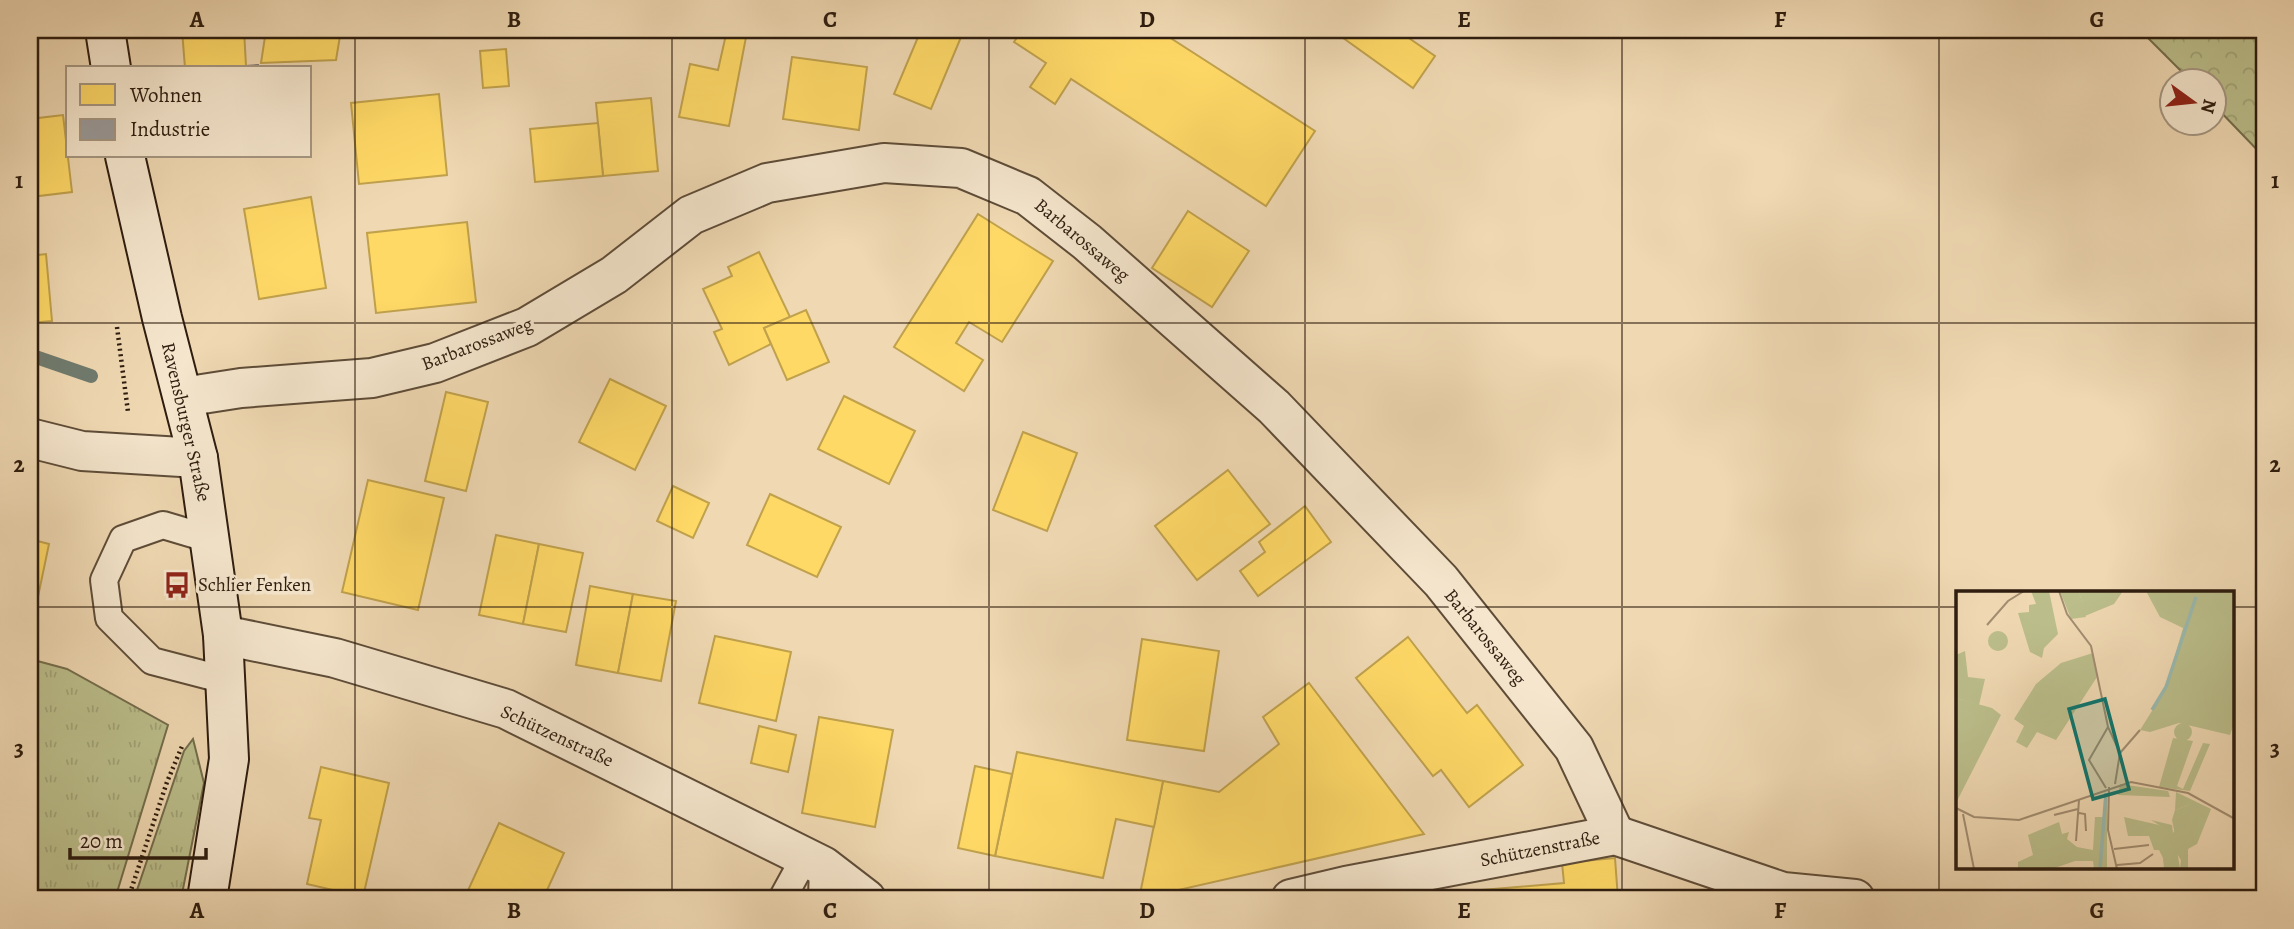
<svg xmlns="http://www.w3.org/2000/svg" width="2294" height="929" font-family="Alegreya,serif">
<style>
.grass{fill:url(#grass-tufts);stroke:#746e4d;stroke-width:2}
.forest{fill:url(#forest-crowns);stroke:#746e4d;stroke-width:2}
.homes{fill:#ffd966;stroke:#c0a14c;stroke-width:2}
.industry{fill:#999;stroke:#797470;stroke-width:2}
.lines{fill:none;stroke-linecap:round;stroke-linejoin:round}
.stream{stroke:#6f7b6e;stroke-width:14}
.service-casing{stroke:#5e4c38;stroke-width:30}
.minor-casing{stroke:#5e4c38;stroke-width:42}
.secondary-casing{stroke:#2e1d0f;stroke-width:42}
.path{stroke:#2e1d0f;stroke-width:4.5;stroke-dasharray:2 3.5;stroke-linecap:butt}
.service{stroke:#f5e6cd;stroke-width:26}
.minor{stroke:#f5e6cd;stroke-width:38}
.secondary{stroke:#f5e6cd;stroke-width:38}
.grid{fill:none;stroke:#2e1d0f;stroke-width:2;stroke-opacity:0.55}
.labels{text-anchor:middle;dominant-baseline:central;stroke-width:7;stroke-linejoin:round;paint-order:stroke}
.street-label{font-size:19px;fill:#2e1d0f;stroke:#f5e6cd}
.poi-label{font-size:19px;fill:#2e1d0f;stroke:#f5e6cd;text-anchor:start}
.inset-river{fill:none;stroke:#9ab9ae;stroke-width:3.5}
.inset-road{fill:none;stroke:#a28d71;stroke-width:2}
.view{fill:#0f766e;fill-opacity:0.15;stroke:#0f766e;stroke-width:3.5}
.inset-edge{fill:none;stroke:#2e1d0f;stroke-width:3.5}
.neatline{fill:none;stroke:#2e1d0f;stroke-width:2.5}
.grid-label{font-size:23px;text-anchor:middle;font-weight:bold;fill:#2e1d0f}
</style>
<defs>
<pattern id="grass-tufts" width="24" height="20" patternUnits="userSpaceOnUse" patternTransform="scale(1.75)"><rect width="24" height="20" fill="#bbbe8b"/><path d="M3 7l-1-3M5 7V3M7 7l1-3M15 17l-1-3M17 17v-4M19 17l1-3" fill="none" stroke="#a1a377"/></pattern>
<pattern id="forest-crowns" width="20" height="18" patternUnits="userSpaceOnUse" patternTransform="scale(1.75)"><rect width="20" height="18" fill="#bbbe8b"/><path d="M2 6a3 3 0 1 1 6 0M12 15a3 3 0 1 1 6 0" fill="none" stroke="#a1a377"/></pattern>
</defs>
<rect width="100%" height="100%" fill="#efd8b2"/>
<filter id="stains"><feTurbulence type="fractalNoise" baseFrequency=".00286" numOctaves="4"/><feColorMatrix values="0 0 0 0 .2 0 0 0 0 .09 0 0 0 0 .02 0 0 0 .5 -.17"/></filter>
<radialGradient id="worn" r=".72"><stop offset=".6" stop-color="#630" stop-opacity="0"/><stop offset="1" stop-color="#630" stop-opacity=".3"/></radialGradient>
<g class="grass">
<path d="M30 659 67 669 168 725 115 899H30Z"/>
<path d="M193 739 204 783 181 899H134L184 751Z"/>
</g>
<path class="forest" d="M2140 30H2264V157L2214 105V80H2190Z"/>
<g class="homes">
<path d="M182 30H244L246 66 185 68Z"/>
<path d="M266 30H341L336 60 261 63Z"/>
<path d="M727 30 747 32 729 126 679 117 690 64 718 70Z"/>
<path d="M921 30H964L931 109 894 94Z"/>
<path d="M1022 30H1158L1315 131 1266 206 1071 79 1055 104 1030 87 1046 63 1014 42Z"/>
<path d="M1332 30H1397L1435 56 1413 88Z"/>
<path d="M506 49 509 86 483 88 480 51Z"/>
<path d="M792 57 867 67 859 130 783 119Z"/>
<path d="M439 94 447 175 359 184 351 103Z"/>
<path d="M651 98 658 171 603 176 596 103Z"/>
<path d="M63 115 72 192 30 197V119Z"/>
<path d="M598 123 603 176 535 182 530 129Z"/>
<path d="M311 197 326 288 259 299 244 209Z"/>
<path d="M1188 211 1249 251 1212 307 1152 268Z"/>
<path d="M978 214 1053 261 1002 342 969 322 956 343 983 360 964 391 894 347Z"/>
<path d="M467 222 476 302 376 313 367 233Z"/>
<path d="M759 252 790 317 764 328 771 344 729 365 714 332 722 329 703 289 732 276 728 267Z"/>
<path d="M46 254 52 321 30 323V256Z"/>
<path d="M806 310 829 362 787 380 764 328Z"/>
<path d="M610 379 666 406 635 470 579 442Z"/>
<path d="M446 392 488 402 466 491 425 481Z"/>
<path d="M844 396 915 431 889 484 818 449Z"/>
<path d="M1023 432 1077 453 1047 531 993 510Z"/>
<path d="M1228 470 1270 524 1197 580 1155 526Z"/>
<path d="M368 480 444 498 418 610 342 592Z"/>
<path d="M673 486 709 503 693 538 657 521Z"/>
<path d="M770 494 841 527 817 577 747 545Z"/>
<path d="M1305 506 1331 542 1258 596 1240 571 1265 552 1259 542Z"/>
<path d="M496 535 539 544 523 624 479 615Z"/>
<path d="M30 539 49 544 30 635Z"/>
<path d="M539 544 583 553 566 632 523 624Z"/>
<path d="M590 586 633 594 618 673 576 665Z"/>
<path d="M633 594 676 601 661 681 618 673Z"/>
<path d="M715 636 791 652 776 721 699 703Z"/>
<path d="M1408 637 1467 713 1477 705 1523 765 1469 807 1441 770 1433 776 1356 678Z"/>
<path d="M1142 639 1219 651 1204 751 1127 740Z"/>
<path d="M1309 683 1424 834 1139 899 1163 781 1219 792 1279 744 1263 717Z"/>
<path d="M819 717 893 730 875 827 802 813Z"/>
<path d="M759 726 796 735 788 772 751 763Z"/>
<path d="M1017 752 1163 781 1154 827 1116 819 1103 878 995 856Z"/>
<path d="M975 766 1012 774 995 856 958 848Z"/>
<path d="M321 767 389 783 363 897 307 884 321 820 309 818Z"/>
<path d="M499 823 564 853 543 899H464Z"/>
<path d="M1615 858 1618 899H1447L1446 893 1564 883 1562 863Z"/>
<path d="M332 890 363 897 373 899H330Z"/>
</g>
<path class="industry" d="M258 65 259 68H204L246 66Z"/>
<g class="lines">
<path class="stream" d="M30 355 91 376"/>
<defs>
<g id="service">
<path d="M210 539 163 525 123 539 104 580 109 618 152 661 225 680"/>
<path d="M782 899 805 857"/>
<path d="M822 899 823 866"/>
</g>
<g id="minor">
<path d="M183 397 241 388 372 378 435 363 527 327 614 275 691 215 767 183 884 163 961 168 1028 196 1087 242 1274 407 1441 581 1574 748 1615 835"/>
<path d="M30 438 82 451 198 458"/>
<path d="M223 635 335 658 506 709 823 866 866 899"/>
<path d="M1291 899 1346 886 1615 835 1783 892 1855 899"/>
</g>
<g id="secondary">
<path d="M105 30 111 68"/>
<path d="M125 156 162 318 198 458 223 635 229 759 207 899"/>
</g>
</defs>
<use href="#service" class="service-casing"/>
<use href="#minor" class="minor-casing"/>
<use href="#secondary" class="secondary-casing"/>
<g class="path">
<path d="M117 327 128 412"/>
<path d="M128 899 167 782 183 744"/>
</g>
<use href="#service" class="service"/>
<use href="#minor" class="minor"/>
<use href="#secondary" class="secondary"/>
</g>
<path class="grid" d="M355 30V899M672 30V899M989 30V899M1305 30V899M1622 30V899M1939 30V899M30 323H2264M30 607H1958M2233 607H2264"/>
<defs>
<symbol id="bus-bare" viewBox="-9 -9 18 18"><path d="M-5-6H5V4H4V6H2V4H-2V6H-4V4H-5ZM-3.5-4V0h7V-4ZM-3.5 1.2v1.5H-2V1.2ZM2 1.2v1.5H3.5V1.2Z" fill="#8f2418" stroke="#f5e6cd" stroke-width="2.5" paint-order="stroke"/></symbol>
</defs>
<g fill-rule="evenodd">
<use href="#bus-bare" x="158" y="566" width="38" height="38"/>
</g>
<g class="labels">
<g class="street-label">
<text transform="translate(1082 240) rotate(40)">Barbarossaweg</text>
<text transform="translate(477 344) rotate(-21)">Barbarossaweg</text>
<text transform="translate(186 422) rotate(77)">Ravensburger Straße</text>
<text transform="translate(1485 637) rotate(51)">Barbarossaweg</text>
<text transform="translate(557 736) rotate(25)">Schützenstraße</text>
<text transform="translate(1540 849) rotate(-11)">Schützenstraße</text>
</g>
<g class="poi-label">
<text x="198" y="585">Schlier Fenken</text>
</g>
</g>
<g transform="translate(1956 591)">
<rect width="278" height="278" fill="#efd8b2"/>
<path d="M75 0H93L102 43 88 57 86 67 74 61 62 22 73 21V14L80 13ZM104 0H123L130 26 115 28ZM32 50a10 10 0 1 1 20 0a10 10 0 1 1-20 0ZM9 60 12 86 29 88 23 114 0 107V64ZM217 147 237 150 221 195 227 198 247 152 254 153 234 200 203 196ZM164 193 212 200 214 206 162 204ZM220 201 255 218 241 253 232 258V278H224L225 269 203 234 195 229 216 234 217 242 233 214 219 219ZM151 203V278H138L137 270H119L96 278H62V271L77 264 72 244 103 231 106 243 113 241 111 248 121 256 137 259 139 226H149Z" fill="#bbbe8b"/>
<path d="M123 0H167L158 13 129 25ZM190 0H278L279 130 274 144 223 132 194 141 184 139 209 99 227 37 204 26ZM137 62 141 86 100 149 81 141 71 157 60 151 68 135 58 128 80 93 105 72ZM0 107 36 117 45 124 1 210ZM233 214 245 222 230 258 220 248 216 229 219 219ZM168 226 203 234 221 259 224 278H208L207 267 203 259H198L193 245H172Z" fill="#bbbe8b"/>
<path d="M218 141a9 9 0 1 1 18 0a9 9 0 1 1-18 0Z" fill="#bbbe8b"/>
<path class="inset-river" d="M196 119 210 96 240 6M144 278 150 202"/>
<path class="inset-road" d="M103 0 111 23 135 55 152 136 164 162 159 193M31 34 52 10 68 0M164 162 184 139M153 196 152 239 161 278M150 197 133 169 152 136M0 217 18 226 63 229 175 191 232 202 279 228M123 222 129 223 130 240M7 223 18 278M98 224 122 218M120 250 123 209M158 258 193 254M161 274 184 272 197 263"/>
<path class="view" d="M149 108 173 198 137 208 113 118Z"/>
<rect width="278" height="278" class="inset-edge"/>
</g>
<rect width="2294" height="929" fill="none" stroke="#efd8b2" stroke-width="77"/>
<rect x="66" y="66" width="245" height="91" fill="#f5e6cd" stroke="#a59681" stroke-width="2"/>
<rect x="80" y="84" width="35" height="21" fill="#ffd966" stroke="#a59681" stroke-width="2"/>
<text x="130" y="102" font-size="21" fill="#2e1d0f">Wohnen</text>
<rect x="80" y="119" width="35" height="21" fill="#999999" stroke="#a59681" stroke-width="2"/>
<text x="130" y="136" font-size="21" fill="#2e1d0f">Industrie</text>
<g transform="translate(2193 102) rotate(105)"><circle r="33" fill="#f5e6cd" stroke="#a59681" stroke-width="2"/>
<path d="M0-5L12 26L0 18L-12 26Z" fill="#8f2418"/>
<text y="-10" font-size="19" font-weight="bold" text-anchor="middle" fill="#2e1d0f">N</text>
</g>
<path d="M70 848v10h136v-10" fill="none" stroke="#2e1d0f" stroke-width="3.5"/>
<text x="80" y="848" font-size="21" fill="#2e1d0f" stroke="#f5e6cd" stroke-width="5" paint-order="stroke">20 m</text>
<rect x="38" y="38" width="2218" height="852" class="neatline"/>
<g class="grid-label">
<text x="197" y="27">A</text>
<text x="514" y="27">B</text>
<text x="830" y="27">C</text>
<text x="1147" y="27">D</text>
<text x="1464" y="27">E</text>
<text x="1780" y="27">F</text>
<text x="2097" y="27">G</text>
<text x="19" y="188">1</text>
<text x="2275" y="188">1</text>
<text x="19" y="472">2</text>
<text x="2275" y="472">2</text>
<text x="19" y="756">3</text>
<text x="2275" y="756">3</text>
<text x="197" y="918">A</text>
<text x="514" y="918">B</text>
<text x="830" y="918">C</text>
<text x="1147" y="918">D</text>
<text x="1464" y="918">E</text>
<text x="1780" y="918">F</text>
<text x="2097" y="918">G</text>
</g>
<rect width="100%" height="100%" filter="url(#stains)"/>
<rect width="100%" height="100%" fill="url(#worn)"/>
</svg>
